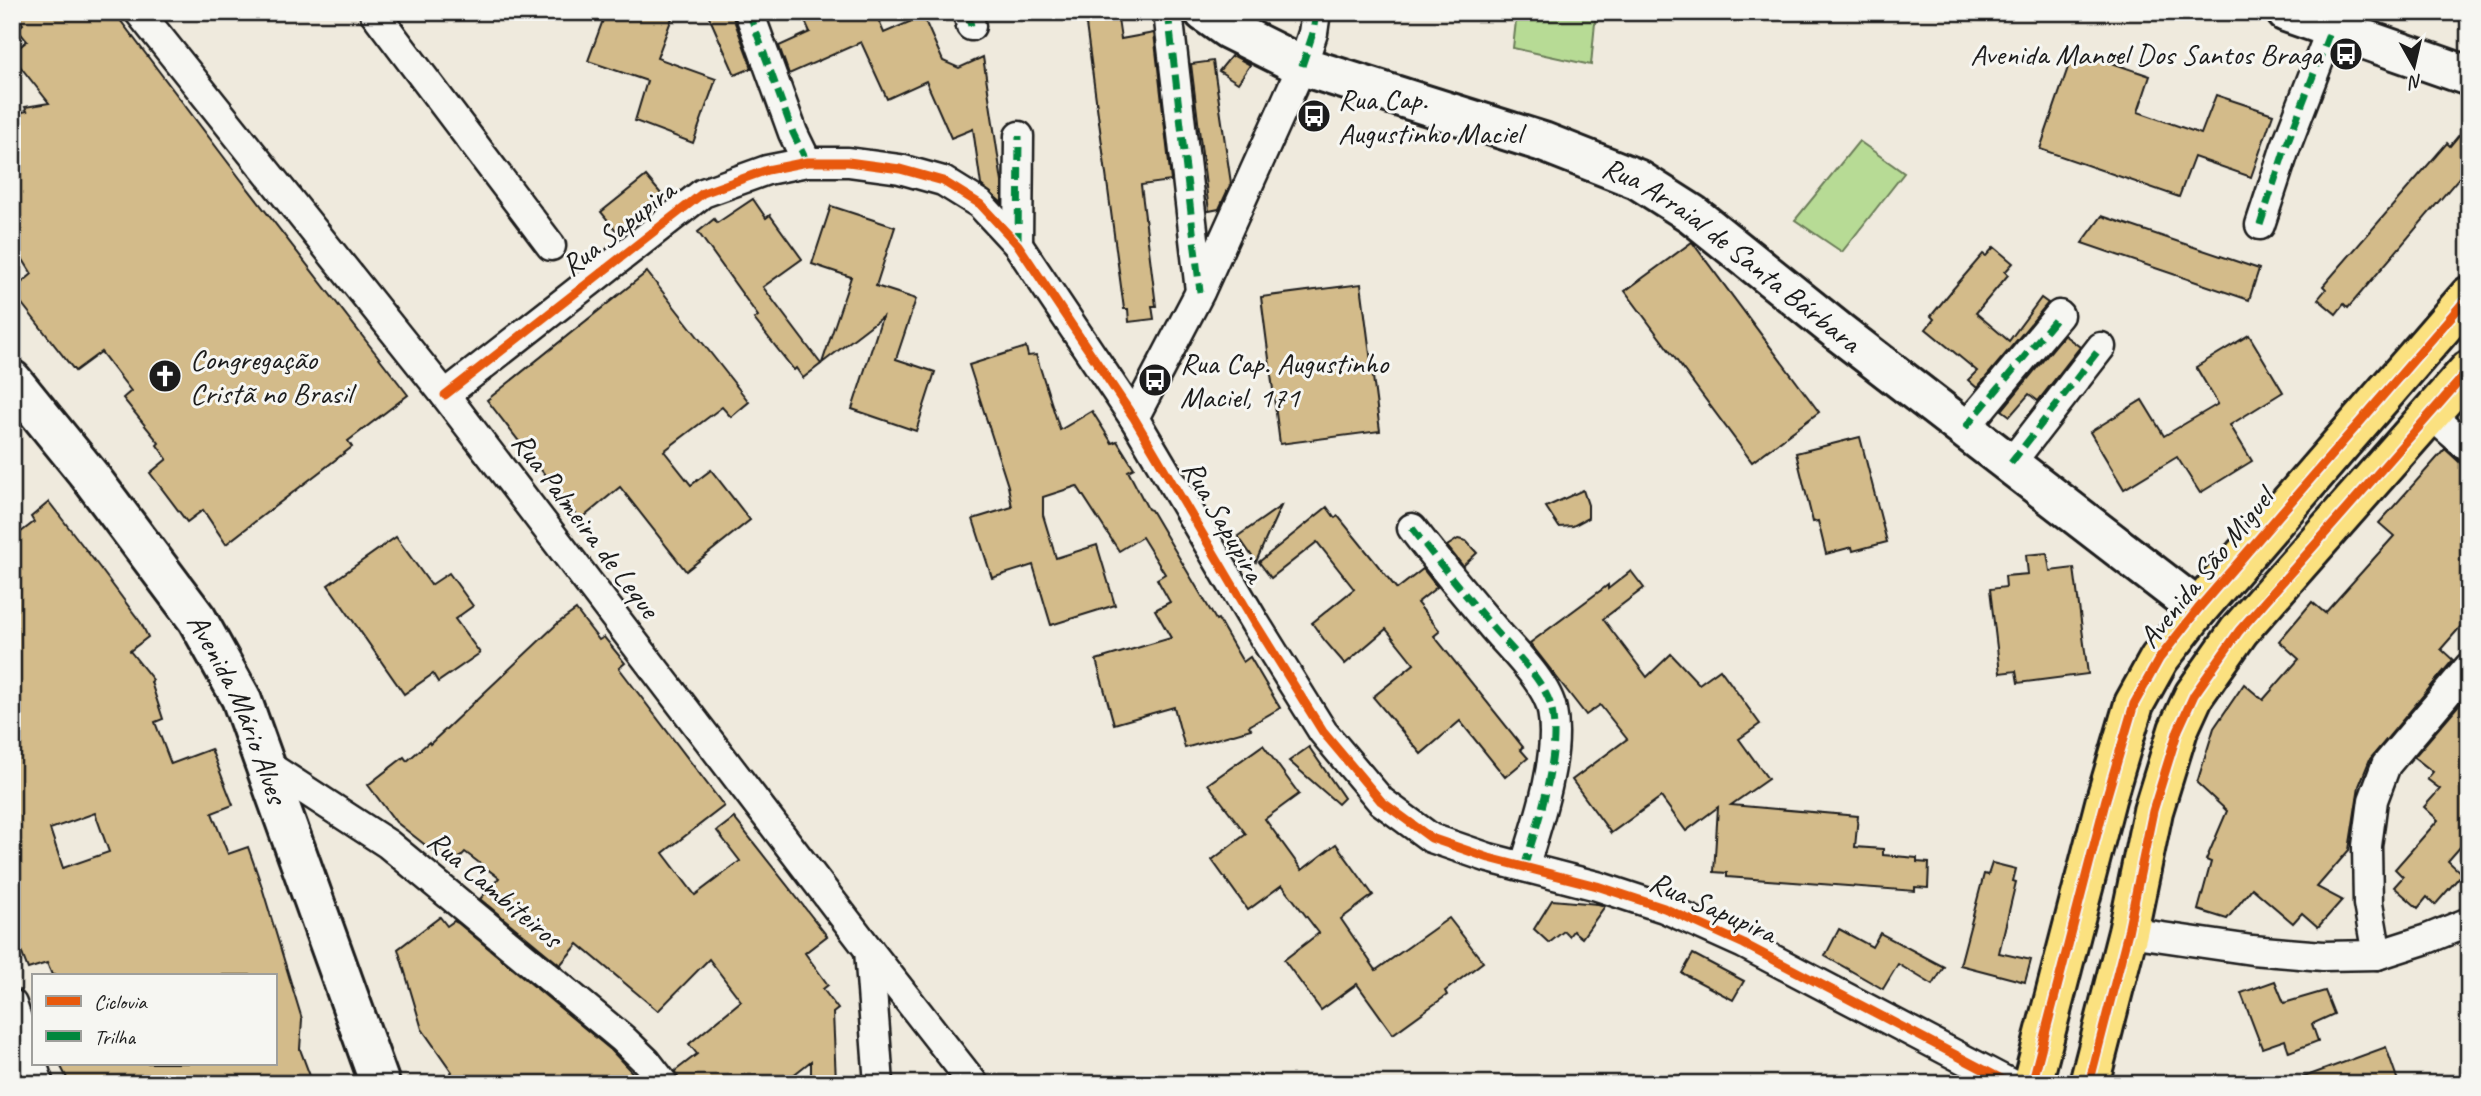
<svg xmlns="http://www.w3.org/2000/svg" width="2481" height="1096" font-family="Caveat,sans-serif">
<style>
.green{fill:#b7db95;stroke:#6a7c58;stroke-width:2}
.building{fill:#d3bb8a;stroke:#1c1c1c;stroke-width:2;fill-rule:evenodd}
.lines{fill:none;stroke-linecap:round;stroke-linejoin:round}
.street-casing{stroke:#1c1c1c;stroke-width:33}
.secondary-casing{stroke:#1c1c1c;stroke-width:44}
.primary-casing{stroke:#1c1c1c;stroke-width:44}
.street{stroke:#f6f6f2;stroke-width:28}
.secondary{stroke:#f6f6f2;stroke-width:38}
.primary{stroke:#fbe180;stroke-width:38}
.quiet{stroke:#00873e;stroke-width:7;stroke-dasharray:14 7;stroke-linecap:butt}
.cycleway-casing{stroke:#f6f6f2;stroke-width:13}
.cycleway{stroke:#e8590c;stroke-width:9}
.labels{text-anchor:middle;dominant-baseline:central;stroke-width:6;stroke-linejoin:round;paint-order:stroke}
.poi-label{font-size:30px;fill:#1c1c1c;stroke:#f6f6f2;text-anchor:start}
.street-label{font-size:30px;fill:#1c1c1c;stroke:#f6f6f2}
</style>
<rect width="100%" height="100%" fill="#efeadd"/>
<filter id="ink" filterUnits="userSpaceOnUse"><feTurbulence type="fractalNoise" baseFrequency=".0143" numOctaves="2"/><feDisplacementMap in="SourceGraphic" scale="14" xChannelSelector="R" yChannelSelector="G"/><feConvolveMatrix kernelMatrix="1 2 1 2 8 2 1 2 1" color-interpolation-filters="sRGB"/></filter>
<g filter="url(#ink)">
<g class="green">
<path d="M1517 12H1596L1591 65 1513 48Z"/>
<path d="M1859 141 1904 173 1842 252 1795 220Z"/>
</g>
<g class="building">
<path d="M14 12H114L239 177 408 395 348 441 352 447 226 544 203 510 187 522 150 473 167 459 157 445 159 443 123 398 131 391 101 352 75 371 12 291 32 274 12 242V114L27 111 25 107 49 103 12 56V53L27 41 17 29 23 24Z"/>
<path d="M606 12H657L672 18 657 58 716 79 693 143 635 121 647 81 588 61Z"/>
<path d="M707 12H731L752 68 735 75Z"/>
<path d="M801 12H875L884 33 923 16 943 61 959 68 983 57 1002 182V203L981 185 973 129 951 138 926 81 887 99 861 42 789 74 779 46 810 32Z"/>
<path d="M1088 12H1117L1121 39 1154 33 1171 181 1141 185 1156 306H1152L1154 319 1129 322 1128 309H1124L1085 17 1089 16Z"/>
<path d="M2074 50 2150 76 2138 112 2201 134 2216 95 2273 114 2251 177 2194 157 2179 197 2040 149Z"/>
<path d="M1232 55 1250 65 1238 83 1219 71Z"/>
<path d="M1213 61 1231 183 1219 209 1209 211 1191 64Z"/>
<path d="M2469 123V166L2348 308 2344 304 2336 314 2318 299 2326 289 2323 286 2447 143 2450 146Z"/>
<path d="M646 176 662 195 637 216 639 218 619 234 601 212Z"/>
<path d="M753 199 766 218 770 215 802 259 763 287 821 364 803 378 796 368 794 370 754 319 758 316 698 232 714 219 717 223Z"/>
<path d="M831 206 895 227 876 286 916 299 896 359 935 372 916 431 852 409 882 317 822 363 851 277 812 264Z"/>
<path d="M2102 216 2259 269 2249 300 2082 243Z"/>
<path d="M1692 242 1819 412 1752 462 1625 291Z"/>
<path d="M1994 247 2013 263 2005 272 2008 275 1976 313 2009 341 2041 298 2048 303 1977 388 1968 380 1977 371 1926 329 1934 319 1931 316 1953 289 1983 254 1986 256Z"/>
<path d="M647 272 749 402 731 417 722 407 664 451 691 485 711 470 750 520 686 571 620 487 580 520 487 400Z"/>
<path d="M1361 284 1380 431 1280 444 1261 297Z"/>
<path d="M2064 335 2080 347 2038 401 2029 394 2010 416 2002 410Z"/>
<path d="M2249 335 2283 392 2230 425 2252 461 2200 493 2177 457 2124 489 2090 432 2142 400 2164 436 2218 404 2196 367Z"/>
<path d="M1026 347 1028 356 1036 355 1060 430 1092 411 1112 443 1117 441 1134 468 1128 471 1148 509 1151 510 1216 620 1218 619 1243 662 1250 657 1280 708 1249 726 1251 729 1185 748 1174 707 1114 724 1096 660 1171 638 1155 610 1170 602 1157 579 1165 574 1142 537 1119 551 1077 486 1043 497V515L1056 558 1097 545 1115 605 1051 625 1033 565 992 578 973 519 1012 507 1008 486 969 365Z"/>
<path d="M1860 437 1887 542 1853 551 1852 547 1826 554 1818 521 1813 522 1796 453Z"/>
<path d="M2445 449 2469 471V617L2441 649 2453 660 2370 759 2359 786 2349 850 2317 887 2342 900 2318 927 2302 913 2293 923 2252 888 2227 919 2198 910 2211 862 2206 860 2227 811 2197 783 2214 728 2244 684 2263 700 2299 659 2279 641 2312 602 2325 613 2394 536 2379 523Z"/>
<path d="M1583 490 1588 505V518L1573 526 1559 527 1546 507Z"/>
<path d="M49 502 100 568 141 623 148 637 130 651 153 680 151 682 163 719 155 722 171 764 211 749 233 805 212 813 228 854 248 847 261 884 302 1019 300 1049 313 1084H70L59 1063H275V975H52L47 963 28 969 12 928V539L34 522 31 517ZM95 813 109 852 63 868 50 829Z"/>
<path d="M1281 506 1265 541 1256 562 1238 536Z"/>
<path d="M1327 507 1335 518 1338 516 1397 589 1423 569 1437 587 1417 603 1440 631 1434 636 1523 747 1520 749 1528 758 1505 777 1460 721 1421 754 1373 697 1414 664 1386 629 1345 664 1325 641 1312 623 1354 589 1317 542 1271 578 1259 562Z"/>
<path d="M396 537 431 585 449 573 473 606 455 619 480 653 438 682 433 674 404 694 328 585Z"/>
<path d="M1458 539 1466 541 1477 553 1463 566 1447 546Z"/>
<path d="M2047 553 2050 571 2074 568 2088 674 2018 683 2016 671 2000 673 1990 589 2006 587 2005 576 2028 574 2026 555Z"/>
<path d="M1631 571 1644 588 1603 619 1647 677 1671 654 1699 684 1720 669 1760 724 1739 739 1768 779 1731 805 1858 816 1855 847 1883 849V855L1917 858V862L1929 863 1928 888 1915 887V891L1727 877V873L1714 872 1718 807 1686 831 1661 797 1611 833 1572 780 1627 739 1600 705 1586 715 1530 643 1608 585V589Z"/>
<path d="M576 610 599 640 604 637 625 663 619 668 724 806 663 853 695 895 740 861 717 831 734 818 827 936 805 953 828 985 823 989 838 1009 833 1013 836 1081 811 1083V1061L782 1084H680L675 1071 697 1054 689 1044 741 1001 709 959 658 1011 578 944 560 965 480 899 499 878 465 852 452 866 396 822 368 785 404 757 407 761 429 742 430 744 558 623Z"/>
<path d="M2463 700 2469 705V837L2448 861 2462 874 2435 905 2427 897 2418 908 2394 887 2403 877 2395 869 2438 820 2424 807 2440 789 2427 779 2433 772 2414 757Z"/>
<path d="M1263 745 1299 794 1265 819 1302 870 1336 844 1373 895 1341 919 1376 970 1449 918 1483 962 1445 991 1447 995 1393 1034 1357 984 1321 1010 1284 960 1319 933 1282 885 1248 910 1212 860 1246 834 1208 784Z"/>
<path d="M1309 747 1344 798 1338 804 1289 761Z"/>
<path d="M1992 863 2016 869 2013 881 2016 882 1999 953 2031 960 2025 982 1960 965 1984 874 1988 875Z"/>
<path d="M1552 900 1598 904 1605 906 1582 938 1573 931 1569 936 1564 931 1549 943 1534 929Z"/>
<path d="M440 917 447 926 454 921 458 923 611 1050 643 1084H441L452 1072 422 1029 398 949Z"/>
<path d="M1839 929 1872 947 1880 933 1944 967 1933 985 1898 964 1883 989 1825 956Z"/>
<path d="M1693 954 1744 981 1733 1000 1682 973Z"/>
<path d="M2275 981 2284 1003 2325 991 2334 1014 2312 1024 2318 1041 2289 1052 2285 1040 2262 1048 2241 993Z"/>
<path d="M2386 1047 2399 1084H2293V1081Z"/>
</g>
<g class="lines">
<defs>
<g id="street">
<path d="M139 12 445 395 869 950 974 1084"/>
<path d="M374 12 551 246"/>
<path d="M749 12 793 133 807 162"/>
<path d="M968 12 971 26"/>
<path d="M1168 12 1200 291"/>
<path d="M2260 225 2285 149 2331 29"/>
<path d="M1018 245 1019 136"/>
<path d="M445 395 703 193 767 170 807 162H848L900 169 943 181 980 204 1018 245 1134 418 1255 623 1323 732 1381 801 1431 838 1489 858 1597 886 1664 908 1744 944 2011 1084"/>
<path d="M2431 415 2469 448"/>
<path d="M1134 418 1200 292 1302 66 1313 33 1316 12"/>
<path d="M1965 428 2059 315"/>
<path d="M2011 463 2101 347"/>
<path d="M1412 528C1437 561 1463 592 1490 624 1508 646 1547 682 1552 710 1561 756 1538 823 1524 867"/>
<path d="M267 765 388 844 622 1038 647 1062 664 1084"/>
<path d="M2128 932 2252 950 2323 956 2377 955 2427 939 2469 922"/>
<path d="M869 950 879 1084"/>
<path d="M2377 955 2368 904 2367 846 2373 800 2386 765 2469 667"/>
<path d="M12 1004 39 1084"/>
</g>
<g id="secondary">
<path id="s1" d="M1204 12 1228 29 1302 66 1543 142 1637 179 1692 214 1839 332 2198 609"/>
<path d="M2286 12 2469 76"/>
<path id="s2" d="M12 380 89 475 197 619 241 698 380 1084"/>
</g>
<g id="primary">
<path d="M2032 1084 2106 799 2134 704 2159 659 2198 609 2469 296"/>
<path d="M2089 1084 2128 932 2153 811 2178 730 2194 695 2239 631 2469 370"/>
</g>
</defs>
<use href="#street" class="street-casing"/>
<use href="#secondary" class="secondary-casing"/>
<use href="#primary" class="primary-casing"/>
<use href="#street" class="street"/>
<use href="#secondary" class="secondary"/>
<use href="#primary" class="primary"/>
<g class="quiet">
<path d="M749 12 793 133 807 162"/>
<path d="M968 12 971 26"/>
<path d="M1168 12 1200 292"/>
<path d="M1302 66 1313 33 1316 12"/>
<path d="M2260 225 2285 149 2331 29"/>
<path d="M1018 245 1019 136"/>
<path d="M1965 428 2059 315"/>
<path d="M2011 463 2101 347"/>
<path d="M1412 528C1437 561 1463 592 1490 624 1508 646 1547 682 1552 710 1561 756 1538 823 1524 867"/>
</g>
<defs>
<g id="cycleway">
<path d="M445 395 703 193 767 170 807 162H848L900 169 943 181 980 204 1018 245 1134 418 1255 623 1323 732 1381 801 1431 838 1489 858 1597 886 1664 908 1744 944 2011 1084"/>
<path d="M2032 1084 2106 799 2134 704 2159 659 2198 609 2469 296"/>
<path d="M2089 1084 2128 932 2153 811 2178 730 2194 695 2239 631 2469 370"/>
</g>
</defs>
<use href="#cycleway" class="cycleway-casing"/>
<use href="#cycleway" class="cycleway"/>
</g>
</g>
<defs>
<symbol id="bus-disc" viewBox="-11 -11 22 22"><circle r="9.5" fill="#1c1c1c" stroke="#f6f6f2"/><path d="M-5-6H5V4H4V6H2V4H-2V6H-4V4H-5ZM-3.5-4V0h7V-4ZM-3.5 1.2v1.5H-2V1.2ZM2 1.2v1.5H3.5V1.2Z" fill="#fff"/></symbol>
<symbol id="church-disc" viewBox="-11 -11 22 22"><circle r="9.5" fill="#1c1c1c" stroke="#f6f6f2"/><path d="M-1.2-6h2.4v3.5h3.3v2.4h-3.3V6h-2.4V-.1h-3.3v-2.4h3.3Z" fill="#fff"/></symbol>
</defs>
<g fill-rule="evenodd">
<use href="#bus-disc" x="2327" y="35" width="38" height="38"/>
<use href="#bus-disc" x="1295" y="97" width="38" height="38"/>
<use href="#church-disc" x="146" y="357" width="38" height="38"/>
<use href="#bus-disc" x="1136" y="361" width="38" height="38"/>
</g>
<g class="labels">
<g class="poi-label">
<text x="2322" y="54" text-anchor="end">Avenida Manoel Dos Santos Braga</text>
<text x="1338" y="99">Rua Cap.<tspan x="1338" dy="34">Augustinho Maciel</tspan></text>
<text x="190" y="359">Congregação<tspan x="190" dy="34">Cristã no Brasil</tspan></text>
<text x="1180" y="363">Rua Cap. Augustinho<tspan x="1180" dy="34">Maciel, 171</tspan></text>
</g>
<g class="street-label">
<text transform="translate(618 228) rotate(-38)">Rua Sapupira</text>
<text stroke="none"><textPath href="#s1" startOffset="586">Rua Arraial de Santa Bárbara</textPath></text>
<text transform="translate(1224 521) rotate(60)">Rua Sapupira</text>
<text transform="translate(586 525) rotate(53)">Rua Palmeira de Leque</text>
<text transform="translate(2206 568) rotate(-51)">Avenida São Miguel</text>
<text stroke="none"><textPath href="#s2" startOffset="401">Avenida Mário Alves</textPath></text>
<text transform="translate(495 889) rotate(40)">Rua Cambiteiros</text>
<text transform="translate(1713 907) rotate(24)">Rua Sapupira</text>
</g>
</g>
<rect width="2481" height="1096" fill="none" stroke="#f6f6f2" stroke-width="42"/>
<rect x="21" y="21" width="2439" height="1054" fill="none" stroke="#1c1c1c" stroke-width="2.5" filter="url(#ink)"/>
<rect x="32" y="974" width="245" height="91" fill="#f6f6f2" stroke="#9f9f9c" stroke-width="2"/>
<rect x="46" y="996" width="35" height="10" fill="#e8590c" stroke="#9f9f9c" stroke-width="2"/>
<text x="94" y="1009" font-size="21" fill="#1c1c1c">Ciclovia</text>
<rect x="46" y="1031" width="35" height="10" fill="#00873e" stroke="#9f9f9c" stroke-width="2"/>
<text x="94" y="1044" font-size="21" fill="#1c1c1c">Trilha</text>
<g transform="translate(2414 66) rotate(172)" stroke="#f6f6f2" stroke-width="5" paint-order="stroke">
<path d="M0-5L12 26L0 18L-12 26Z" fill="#1c1c1c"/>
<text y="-10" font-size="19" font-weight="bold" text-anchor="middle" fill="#1c1c1c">N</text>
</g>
</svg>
